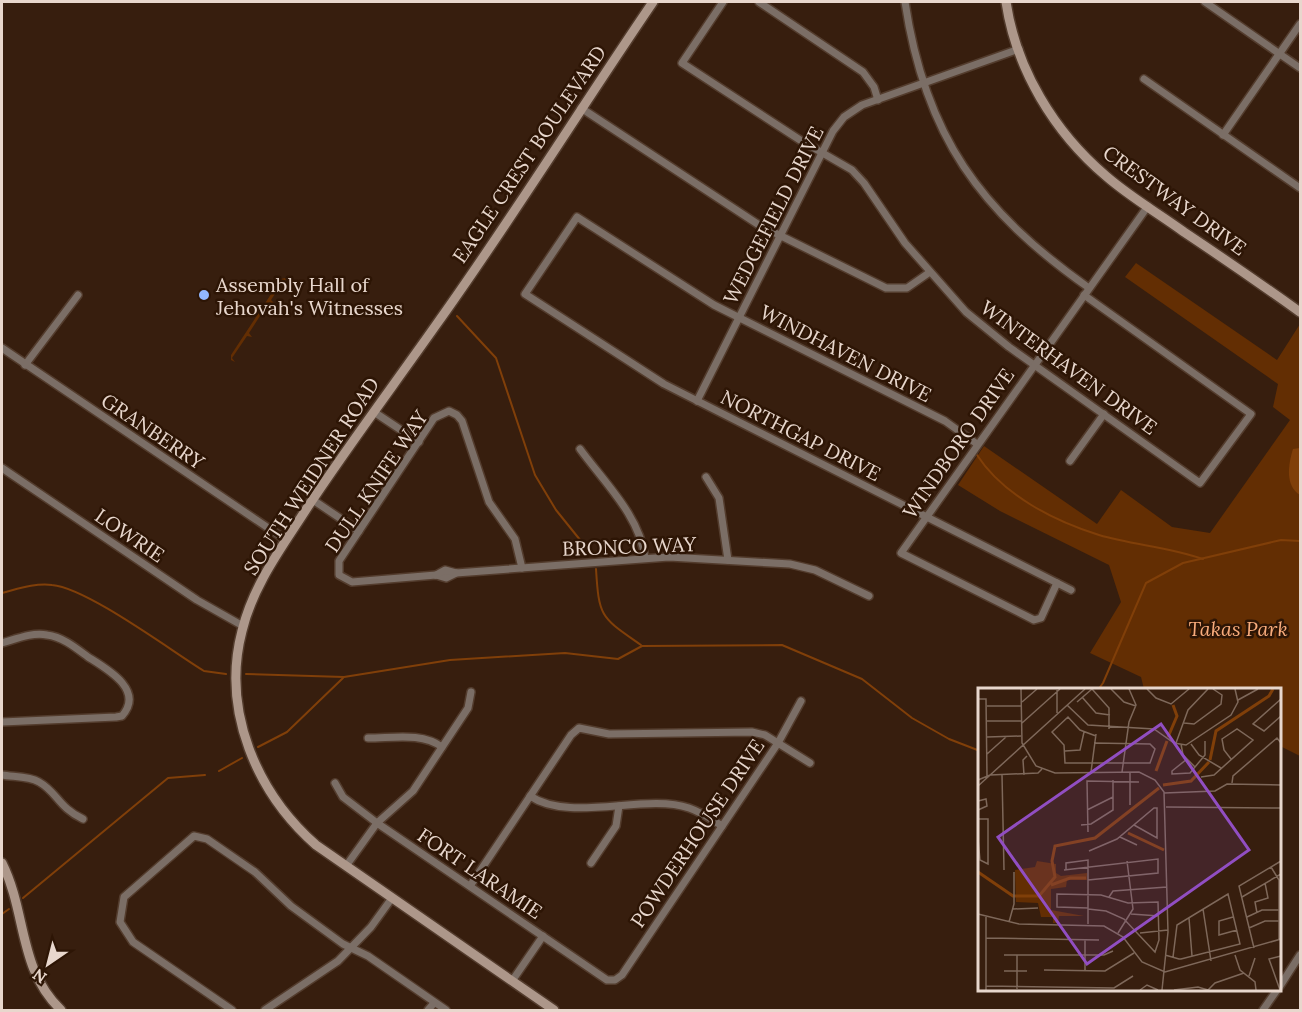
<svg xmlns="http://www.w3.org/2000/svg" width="1302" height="1012" font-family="Lora,serif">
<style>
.green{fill:#632e03}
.water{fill:#803f09}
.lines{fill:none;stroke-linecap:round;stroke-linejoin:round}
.stream{stroke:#803f09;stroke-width:2}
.street-casing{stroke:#533c2d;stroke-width:10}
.secondary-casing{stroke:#533c2d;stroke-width:12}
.street{stroke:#7b6e66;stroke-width:7}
.secondary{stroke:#ad978a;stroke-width:9}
.poi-dot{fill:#92b7fd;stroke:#2d1505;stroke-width:2}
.labels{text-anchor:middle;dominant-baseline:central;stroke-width:5;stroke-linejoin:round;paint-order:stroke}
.street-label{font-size:20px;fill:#e8d7cd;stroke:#2d1505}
.poi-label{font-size:20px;fill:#e8d7cd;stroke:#2d1505;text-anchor:start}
.park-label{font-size:20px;font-style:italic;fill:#f9ac7c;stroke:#2d1505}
.inset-river{fill:none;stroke:#803f09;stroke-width:3}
.inset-road{fill:none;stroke:#7e685a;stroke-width:1.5}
.view{fill:#914ec2;fill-opacity:0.15;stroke:#914ec2;stroke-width:3}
.inset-edge{fill:none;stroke:#e8d7cd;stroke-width:3}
</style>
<rect width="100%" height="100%" fill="#371e0e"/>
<g class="green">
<path d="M1136 263 1277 360 1300 324V756L1280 746V690L1144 689 1141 677 1090 653 1121 602 1109 565 1000 511 958 485 984 446 1097 524 1121 490 1172 527 1210 533 1290 420 1273 407 1278 384 1125 277Z"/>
<path d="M285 278 290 282 284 280 271 300 275 304 269 302 249 333 252 337 247 336 232 358 235 362 231 360V355L281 279Z"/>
</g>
<path class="water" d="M1300 448V495C1285 486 1288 465 1293 449Z"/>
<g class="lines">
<g class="stream">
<path d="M457 316 496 358 535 475 556 510 593 556"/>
<path d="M977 455C1003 495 1054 521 1099 535 1133 545 1169 547 1203 559"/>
<path d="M596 569C599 618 601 617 641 645"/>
<path d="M2 593C18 589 34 583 52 585 87 588 170 650 204 671L226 674"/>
<path d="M246 674 344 677 450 660 565 653 618 659 642 646 782 645 862 679 912 718 949 739 980 751"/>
<path d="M1098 690 1103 683 1146 583 1183 563 1281 540 1300 541"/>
<path d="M258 747 287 732 343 678"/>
<path d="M219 771 242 758"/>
<path d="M23 898 168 778 205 775"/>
<path d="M2 914 9 909"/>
</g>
<defs>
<g id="street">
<path d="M723 2 682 63 800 140 852 170 864 183 905 243 966 312 1009 347 1200 483 1251 414 1084 295"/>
<path d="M759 2 863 72 874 87 878 100"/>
<path d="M905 2C925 136 980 211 1089 288"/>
<path d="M1205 2 1300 68"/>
<path d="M1144 79 1300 188"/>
<path d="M581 108 759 225 886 288H907L930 272"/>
<path d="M1223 135 1300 24"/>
<path d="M2 348 286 540"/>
<path d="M25 365 78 295"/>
<path d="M697 401 833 131 844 117 862 105 1019 49"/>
<path d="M374 412 419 442"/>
<path d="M977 444 945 421 714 305 577 217 525 294 664 384 1071 590"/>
<path d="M580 449C604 482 640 516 645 558"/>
<path d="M1070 461 1104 414"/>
<path d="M2 468 197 600 243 626"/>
<path d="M706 477 719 498 728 560"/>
<path d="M313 500 359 531"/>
<path d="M456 573 446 578 436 575 352 582 339 575V561L434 418 449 411 457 415 462 421 489 502 515 539 522 568"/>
<path d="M436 575 445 570 456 573 669 557 790 564 815 570 869 596"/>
<path d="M1057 583 1041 618 1034 620 901 553 1148 206"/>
<path d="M2 643C16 639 32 632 47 635 63 637 76 648 88 657 107 669 145 690 122 716L116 717 2 722"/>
<path d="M368 738C393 738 422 732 442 747"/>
<path d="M2 775C13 777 29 776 39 782 57 792 59 808 83 819"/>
<path d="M335 783 343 797 377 823 607 980H615L622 975 778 743 801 701"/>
<path d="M530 796C570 823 645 793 689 808 701 812 711 819 722 826"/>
<path d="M591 863 616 826 619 806"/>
<path d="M346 866 377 823 413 791 468 708 471 692"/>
<path d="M470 886 571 735 579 728 609 734 752 732 765 735 810 763"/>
<path d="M512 981 543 936"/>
<path d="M1280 986 1300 955"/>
<path d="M232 1010 133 942 120 922 124 897 194 836 207 839 255 872 291 906 343 944 368 956 446 1010"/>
<path d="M265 1010 338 961 371 927 392 898"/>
<path d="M428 1010 434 1003"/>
<path d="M1263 1010 1277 990"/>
</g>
<g id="secondary">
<path d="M1006 2C1016 69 1054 132 1106 176 1130 197 1158 213 1184 232 1223 258 1262 285 1300 312"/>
<path d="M2 863C27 913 18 969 61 1010"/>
<path d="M554 1010 316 845C257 793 221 711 242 631 253 585 282 547 307 508 348 446 393 386 436 325 512 219 580 109 653 2"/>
</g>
</defs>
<use href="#street" class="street-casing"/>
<use href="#secondary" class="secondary-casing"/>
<use href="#street" class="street"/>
<use href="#secondary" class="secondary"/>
</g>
<circle class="poi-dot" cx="204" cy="295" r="6"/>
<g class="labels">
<g class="street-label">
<text transform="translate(529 154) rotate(-56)">EAGLE CREST BOULEVARD</text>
<text transform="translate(1175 200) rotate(36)">CRESTWAY DRIVE</text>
<text transform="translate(773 215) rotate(-63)">WEDGEFIELD DRIVE</text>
<text transform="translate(846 353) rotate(27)">WINDHAVEN DRIVE</text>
<text transform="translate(1069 367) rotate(36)">WINTERHAVEN DRIVE</text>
<text transform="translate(153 431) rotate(34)">GRANBERRY</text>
<text transform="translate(801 435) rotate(27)">NORTHGAP DRIVE</text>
<text transform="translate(958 443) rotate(-55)">WINDBORO DRIVE</text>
<text transform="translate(311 476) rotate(-57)">SOUTH WEIDNER ROAD</text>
<text transform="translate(376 481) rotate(-56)">DULL KNIFE WAY</text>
<text transform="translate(130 535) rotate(34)">LOWRIE</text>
<text transform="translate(629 546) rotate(-2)">BRONCO WAY</text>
<text transform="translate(697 833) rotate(-56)">POWDERHOUSE DRIVE</text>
<text transform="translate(480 873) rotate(34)">FORT LARAMIE</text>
</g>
<g class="poi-label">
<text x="216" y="284">Assembly Hall of<tspan x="216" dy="23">Jehovah's Witnesses</tspan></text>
</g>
<g class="park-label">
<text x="1238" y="628">Takas Park</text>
</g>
</g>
<g transform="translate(978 688)">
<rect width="303" height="303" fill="#371e0e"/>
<path d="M59 173 78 176V185L83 188 109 185V192H89L88 199 73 201V222L106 228H81L80 235H75V229H63L60 215 38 214 37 182 57 179Z" fill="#632e03"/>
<path class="inset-river" d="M190 49 199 28 195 17M232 72 238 43 291 8 295 1M178 83 189 53M185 97 213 93 231 74M150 145 186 162M0 184 35 208H61L77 189 74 173 77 158 117 150 181 100M73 197 92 190H108"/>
<path class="inset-road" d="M43 1 44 55 58 78 77 85 161 84 177 92 186 104 190 244 184 302M114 1 131 20V41M133 1 146 14 158 18M169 1 178 10 193 16 211 1M79 2V25M104 9 118 25 132 27M0 11H8L9 88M303 11 275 36 286 43 303 28M260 12 280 1M44 14 59 1M99 14 114 1M89 17 110 37 176 41 196 55 208 57 253 27 260 14 257 1M9 18H43M9 33H43M44 35 82 1M206 35 216 36 243 16 244 7 235 1M9 49 43 48M116 55 172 56 177 61 172 75H87L86 57 74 44 90 29 102 42 118 48M198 55 210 22 230 1M203 56 205 67 217 79M213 56 221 67 243 80M87 63 102 62 106 44M9 66 28 49M209 71 194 83V86L212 85 227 67V53M113 84 118 46M144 84 151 34 158 17 151 1M24 87 26 182M46 87 45 72 49 68M223 89 236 87 275 52 259 41 244 51 246 62 253 71M0 92 12 87 60 85 64 81M254 95 255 88 299 50 303 55M0 98 107 1M186 105 237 103 249 96 303 97M0 113 8 111 9 118 0 122M152 117V84M188 119 303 120M109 122 135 109M0 131H10V176L2 172 0 151M103 137 113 136 135 122V92M110 144 109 93 161 94M142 149 159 157M111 163 139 151 176 120H179V150L156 137M293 179 301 192V251M88 181V175L110 172V236M86 182 180 171V185L110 192M131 209 135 203 189 199M264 209 303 186M35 221 60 220M110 221 128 223 146 231 177 264 181 252 180 214 150 215 123 207 79 206V219L110 220M225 221 233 273M279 225 277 214 290 210 287 195M0 226 41 236 126 238 145 249 164 274 187 284 303 251M153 226 181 228M255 229 241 233V247L259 242M269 229 284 222H301M211 230 214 268M31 234 36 216V184M271 240 287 233H301M140 245 155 221 149 173M162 245 190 242M8 250 121 252M276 260 261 198 303 173M26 267H126L135 263M187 267 201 271H203L262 256 250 206 199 237 195 269M257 267 262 282 277 294 278 302M66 282 127 283 156 265M107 282V252M26 283H49M271 288 277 270M8 298 136 300 155 288M39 301V267M8 302V228M162 302 169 297 180 302M196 302 220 299 230 302M230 302 237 295 266 285M302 302 291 271 303 268"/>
<path class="view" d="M183 36 271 162 109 276 20 149Z"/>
<rect width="303" height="303" class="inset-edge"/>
</g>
<rect width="1302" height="1012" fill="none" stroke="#e8d7cd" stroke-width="6"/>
<g transform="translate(48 964) rotate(215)" stroke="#2d1505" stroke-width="4.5" paint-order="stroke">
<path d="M0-4.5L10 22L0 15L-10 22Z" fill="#e8d7cd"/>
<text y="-9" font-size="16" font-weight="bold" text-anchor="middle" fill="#e8d7cd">N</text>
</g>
</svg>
